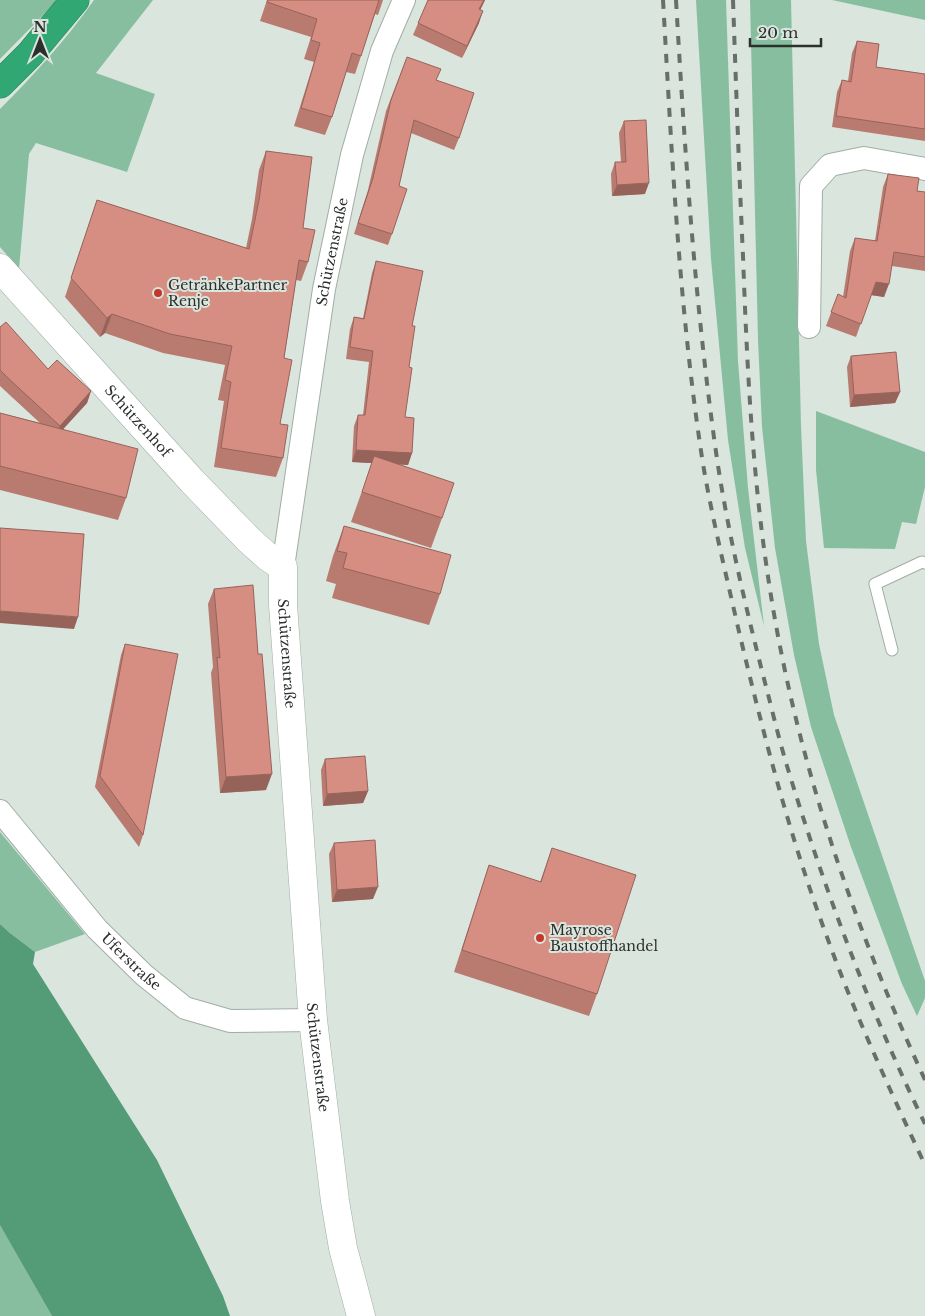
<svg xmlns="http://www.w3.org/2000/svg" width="925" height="1316" font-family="'Libre Baskerville',serif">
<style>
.green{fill:#88bea0}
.water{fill:#549b77}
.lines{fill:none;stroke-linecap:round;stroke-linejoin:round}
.lane-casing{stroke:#a2ada7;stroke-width:13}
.street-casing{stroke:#a2ada7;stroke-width:24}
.secondary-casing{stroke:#a2ada7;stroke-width:29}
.highway-casing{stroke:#2f7d5a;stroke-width:29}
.lane{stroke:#fff;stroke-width:11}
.street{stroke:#fff;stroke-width:22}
.secondary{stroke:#fff;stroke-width:28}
.highway{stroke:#31a773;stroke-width:28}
.rail{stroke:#686e6a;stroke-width:4;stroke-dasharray:9 9;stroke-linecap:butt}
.wall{fill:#b97a70}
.shaded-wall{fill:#96635b}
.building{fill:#d78e82;stroke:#96635b}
.poi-dot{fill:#c4372b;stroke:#dae5de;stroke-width:2}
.labels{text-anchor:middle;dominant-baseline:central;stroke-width:4;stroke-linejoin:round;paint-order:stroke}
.street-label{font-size:14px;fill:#2c302d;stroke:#dae5de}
.poi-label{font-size:14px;fill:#2c302d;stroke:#dae5de;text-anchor:start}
</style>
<rect width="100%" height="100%" fill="#dae5de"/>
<g class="green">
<path d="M0 0H58L0 59Z"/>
<path d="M94 0H153L96 73 155 94 127 172 36 143 29 154 19 269 0 247V109C34 75 66 40 94 0Z"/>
<path d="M696 0H726L738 361 748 488 764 626 745 548 728 440 711 259Z"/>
<path d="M750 0H791L801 426 806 541 819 644 834 715 925 981V998L917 1016 902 984 851 847 811 727 794 655 775 548 762 427 758 340Z"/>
<path d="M832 0H925V20Z"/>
<path d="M816 411 925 452V487L916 524 902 522 895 549 824 548 816 470Z"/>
<path d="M0 832 85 934 35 952 10 933 0 924Z"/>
<path d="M0 1225 2 1228 52 1316H0Z"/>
</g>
<path class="water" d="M0 924 10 933 35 952 33 964 157 1160 223 1296 230 1316H52L0 1225Z"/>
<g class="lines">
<defs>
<path id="lane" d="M892 650 875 584 922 562 925 563"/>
<g id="street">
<path d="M809 327 811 186 830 165 864 158 925 169"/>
<path id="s1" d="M283 567 324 289 352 155 382 51 404 0"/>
<path id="s2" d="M0 811 97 929 144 975 185 1008 230 1021 313 1020"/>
</g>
<g id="secondary">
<path id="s3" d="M0 268 192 481 249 540 268 557 283 567V605L313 1020 335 1201 343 1248 361 1316"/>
</g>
<path id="highway" d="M0 84 30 54 75 0"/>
</defs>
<use href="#lane" class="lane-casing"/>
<use href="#street" class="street-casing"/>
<use href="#secondary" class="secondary-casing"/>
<use href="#highway" class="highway-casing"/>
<use href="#lane" class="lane"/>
<use href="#street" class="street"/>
<use href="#secondary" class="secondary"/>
<use href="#highway" class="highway"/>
<g class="rail">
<path d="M663 0C672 155 679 310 703 464 712 517 725 570 737 623 762 729 789 835 827 937 855 1015 890 1090 925 1165"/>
<path d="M676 0C685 154 695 306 717 459 728 532 745 604 763 675 771 705 778 736 787 766 824 888 869 1009 925 1124"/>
<path d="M733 0C736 85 739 171 743 256 747 365 752 474 769 583 795 755 852 922 925 1080"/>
</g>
</g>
<g class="wall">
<path d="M267 0H383L378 15 375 14 355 74 346 72 332 117 325 135 294 126 314 62 304 59 311 37 260 21Z"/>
<path d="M428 0H485L480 10 479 23 462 58 413 35Z"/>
<path d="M857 41 876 67 925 74V141L832 127 837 92 842 80 848 81 852 53Z"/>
<path d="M407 57 437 80 459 138 454 150 411 133 399 186 392 234 388 245 354 234 368 190 386 111Z"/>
<path d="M624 121 645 194 612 196 611 174 615 162H621L619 133Z"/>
<path d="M266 151 303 228 308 262 301 281 296 280 284 358 280 424 283 458 276 477 214 467 224 401 218 400 225 365 163 353 105 333 100 337 65 297 97 200 246 248 252 219 259 170Z"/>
<path d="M888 174 917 191 925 192V271L892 266 884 297 871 295 856 337 826 326 838 294 843 297 850 251 855 238 875 241 883 187Z"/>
<path d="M376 261 412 326 405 417 412 453 408 465 399 464 442 518 431 548 351 522 372 463 352 462 354 426 358 415H363L369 362 346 359 350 329 354 317 363 318 372 273Z"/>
<path d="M0 327 48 369 91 391 87 403 63 429 126 498 118 520 0 490V413L40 423 0 386Z"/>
<path d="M851 356 900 392 895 403 850 407 847 367Z"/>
<path d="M344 526 440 594 429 625 332 598 336 584 326 581 333 556Z"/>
<path d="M214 589 258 654 266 790 220 793 211 673 213 667 208 604Z"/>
<path d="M125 644 143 835 139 847 95 787 121 655Z"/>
<path d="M325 759 368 791 363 803 323 806 321 770Z"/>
<path d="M334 843 373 899 332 902 329 854Z"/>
<path d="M552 848 597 994 589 1016 454 972 489 865 540 882Z"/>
</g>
<g class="shaded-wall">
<path d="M484 0H485L475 21 479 9Z"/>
<path d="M483 11 479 23 462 58 467 46Z"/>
<path d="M649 183 645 194 612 196 617 185Z"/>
<path d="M876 282 889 284 884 297 871 295Z"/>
<path d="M112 314 105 333 100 337 107 318Z"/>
<path d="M91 391 87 403 56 437 60 426Z"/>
<path d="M900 392 895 403 850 407 854 395Z"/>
<path d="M356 450 412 453 408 465 352 462Z"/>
<path d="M0 611 78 617 74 629 0 623Z"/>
<path d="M272 774 266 790 220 793 226 777Z"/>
<path d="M368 791 363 803 323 806 327 794Z"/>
<path d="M378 887 373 899 332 902 337 890Z"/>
</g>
<g class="building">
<path d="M268 0H379L361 56 352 53 332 117 301 108 320 43 311 40 317 19 267 2Z"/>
<path d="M428 0H484L479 9 483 11 467 46 418 23Z"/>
<path d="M857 41 879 44 876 67 925 74V129L836 116 842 80 851 82Z"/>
<path d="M407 57 441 69 436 80 474 93 459 138 414 120 399 186 407 189 392 234 358 223 373 178 391 100Z"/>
<path d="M646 120 649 183 617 185 615 162H626L624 121Z"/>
<path d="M266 151 312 157 303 228 315 230 308 262 299 260 284 358 292 360 280 424 288 425 283 458 221 448 231 382 225 380 232 346 170 334 112 314 107 318 71 278 97 200 249 249 259 200Z"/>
<path d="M888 174 919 178 917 191 925 192V257L894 252 889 284 876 282 861 324 831 312 838 294 846 298 855 238 877 241Z"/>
<path d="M376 261 423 271 412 326H415L409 367 412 368 405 417 414 418 412 453 356 450 358 415H365L373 351 350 347 354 317 364 319Z"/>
<path d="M6 322 48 369 57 360 91 391 60 426 9 379 0 370V327Z"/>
<path d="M896 352 900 392 854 395 851 356Z"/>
<path d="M0 413 138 449 126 498 0 466Z"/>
<path d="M374 456 454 483 442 518 362 492Z"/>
<path d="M344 526 451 555 440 594 343 568 347 553 337 551Z"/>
<path d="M0 528 84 534 78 617 0 611Z"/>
<path d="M253 585 258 654H262L272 774 226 777 217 657 220 658 214 589Z"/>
<path d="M125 644 178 654 143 835 100 776Z"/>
<path d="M365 756 368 791 327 794 325 759Z"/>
<path d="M375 840 378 887 337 890 334 843Z"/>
<path d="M552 848 636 875 597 994 462 950 489 865 541 882Z"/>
</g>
<g class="poi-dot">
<circle cx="158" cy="293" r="5"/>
<circle cx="540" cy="938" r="5"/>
</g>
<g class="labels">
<g class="street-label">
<text stroke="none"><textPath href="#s1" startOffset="319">Schützenstraße</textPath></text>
<text stroke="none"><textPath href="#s3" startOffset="206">Schützenhof</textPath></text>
<text stroke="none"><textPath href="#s3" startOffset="499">Schützenstraße</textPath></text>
<text stroke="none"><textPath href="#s2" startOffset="200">Uferstraße</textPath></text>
<text stroke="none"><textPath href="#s3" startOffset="904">Schützenstraße</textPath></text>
</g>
<g class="poi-label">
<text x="168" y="285">GetränkePartner<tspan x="168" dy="16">Renje</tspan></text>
<text x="550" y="930">Mayrose<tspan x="550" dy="16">Baustoffhandel</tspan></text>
</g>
</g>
<g transform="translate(40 40)" stroke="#dae5de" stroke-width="4" paint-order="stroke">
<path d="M0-4L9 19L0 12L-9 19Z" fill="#2c302d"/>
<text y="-8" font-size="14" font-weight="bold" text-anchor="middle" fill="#2c302d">N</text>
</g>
<path d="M750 38v8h71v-8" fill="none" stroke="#2c302d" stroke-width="2.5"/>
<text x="758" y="38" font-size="15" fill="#2c302d" stroke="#dae5de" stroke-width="4" paint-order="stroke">20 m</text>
</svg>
